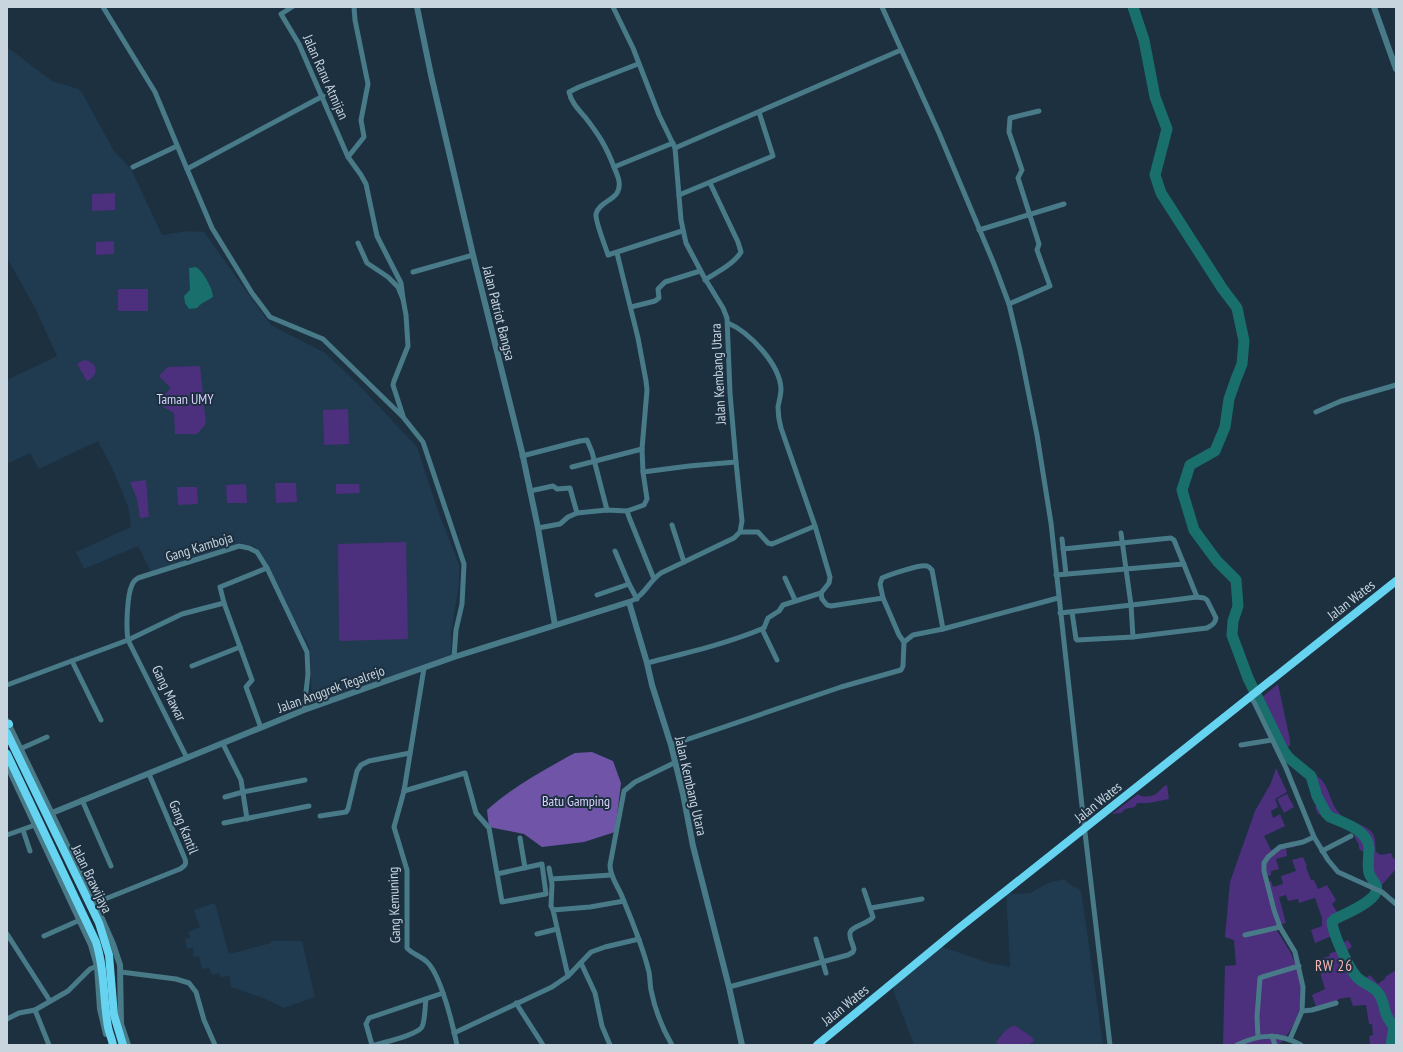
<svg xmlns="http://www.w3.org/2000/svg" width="1403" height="1052" font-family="'PT Sans Narrow',sans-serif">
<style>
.built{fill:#203a4f}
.green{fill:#4c2f7d}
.forest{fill:#7054a7}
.water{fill:#196f6b}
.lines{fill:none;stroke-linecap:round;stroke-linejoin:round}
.river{stroke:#196f6b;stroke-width:11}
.minor{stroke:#487a88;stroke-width:5}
.tertiary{stroke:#487a88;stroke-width:6}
.trunk{stroke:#66d4f0;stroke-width:8}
.labels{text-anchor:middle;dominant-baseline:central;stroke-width:4;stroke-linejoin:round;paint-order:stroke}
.street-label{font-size:14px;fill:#c8d4de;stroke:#1c3040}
.park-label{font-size:14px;fill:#dcd0fe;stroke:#1c3040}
.neighbourhood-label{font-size:15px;letter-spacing:1px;fill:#fab5b7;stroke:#1c3040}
</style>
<rect width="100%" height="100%" fill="#1c3040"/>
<g class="built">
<path d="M7 47 52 81 78 89 82 93 114 151 131 169 162 235 187 231 204 232 271 325 325 353 358 384 417 447 438 511 459 564V584L451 633V656L312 704 310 649 306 640 296 624 259 551 254 546 239 543 151 572 138 546 84 569 76 552 131 527 128 506 112 468 98 441 39 469 30 453 7 464V380L57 356 35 308 7 258Z"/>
<path d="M1064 879 1069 884 1081 890 1103 1045H914L892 987 940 946 989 963 1010 967 1006 892 1015 894 1030 893 1048 883Z"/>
<path d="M215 903 229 954 271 943V941H302L315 997 284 1008 263 998 231 987 229 976 221 977 219 973 212 975 209 968 202 969 199 956 194 957 193 948 187 949 185 939 190 937 188 932 200 927 194 910Z"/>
</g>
<g class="green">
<path d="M115 193V210L92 211V194Z"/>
<path d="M114 241V254L96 255V242Z"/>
<rect x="118" y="289" width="30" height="22"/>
<path d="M84 360C98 362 100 375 87 381L77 364Z"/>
<path d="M200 366 206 424 197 434H175L174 413 163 407 162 397 171 388 159 376 168 367Z"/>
<path d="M348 409 349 444 324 445 323 410Z"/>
<path d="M146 480 149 517 140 518 137 499 130 482Z"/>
<path d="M275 483H296L297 502 276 503Z"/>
<path d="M246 484 247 503H227L226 485Z"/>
<path d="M359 484 360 493 336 494V484Z"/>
<path d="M177 487H197L198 504 178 505Z"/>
<path d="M406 542 408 639 339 641 338 544Z"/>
<path d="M1278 684 1290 740V745L1286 750 1261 698Z"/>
<path d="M1276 768 1287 792 1275 799 1278 807 1271 811 1273 818 1280 814 1285 826 1264 836 1271 850 1293 841 1295 847 1286 848 1287 856 1276 859 1279 869 1271 871V875L1268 876 1269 881H1271L1273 887 1283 884 1281 876 1296 871 1292 860 1303 857 1307 866 1306 867 1311 880H1314L1318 889 1327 885 1336 900 1332 904 1339 915C1328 920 1329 926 1332 936L1315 943 1311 930 1322 926V918L1315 898 1299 903 1298 899 1288 901 1286 895 1279 897 1286 923 1274 926C1279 934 1284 942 1289 950 1308 984 1305 1017 1279 1045H1223L1225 966 1236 965 1234 940 1225 937 1230 882 1255 811 1271 783Z"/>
<path d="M1312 773C1331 782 1327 799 1339 813 1347 823 1370 824 1374 836 1376 841 1375 847 1376 852L1381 855 1391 853 1393 858 1396 860V869L1380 887 1378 883 1372 876 1370 872V861L1363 851 1360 850 1359 848V845L1354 836 1359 833 1337 821 1318 814 1315 807 1319 804C1314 794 1309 785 1312 773Z"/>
<path d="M1167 785 1169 799 1149 803H1137L1135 807 1125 809 1121 813 1112 814 1138 794C1142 798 1153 797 1157 793 1161 790 1162 787 1167 785Z"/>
<path d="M1287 794 1294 807 1284 813 1277 799Z"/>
<path d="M1348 940 1352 947 1346 951V952L1351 960 1354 969 1362 979 1364 980 1370 975 1378 984 1386 978 1385 977 1396 970V1045H1370L1369 1036 1373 1035 1372 1024H1369L1366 1005 1353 1006 1350 997 1339 999 1337 1001 1316 1007 1312 995 1325 989 1321 976 1319 959 1330 956 1329 954 1339 950 1337 946Z"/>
<path d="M1014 1025 1032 1037 1034 1041C1028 1048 1005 1045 996 1045 997 1038 1007 1028 1014 1025Z"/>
</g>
<path class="forest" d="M592 752 613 761 621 783 615 832 584 842 542 847 524 834 489 827 487 810C511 788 541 772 569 756L575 753Z"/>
<path class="water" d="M196 267C203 271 213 289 213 297L201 304 197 308 189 309 185 303 184 296 190 290 189 268Z"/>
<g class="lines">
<path class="river" d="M1133 7 1144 40 1155 97 1167 129 1155 175 1161 193 1222 288 1237 308 1244 341 1242 364 1236 379 1229 399 1225 427 1215 451 1190 465 1182 490 1194 530 1217 561 1236 580 1238 606 1233 621 1232 635 1248 678 1283 750 1289 758 1311 776 1317 796 1326 813 1330 817C1344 823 1368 830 1369 848 1369 857 1367 865 1369 873 1371 880 1379 884 1376 892 1372 903 1345 914 1335 919L1332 922C1333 934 1350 972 1359 979 1366 985 1374 986 1379 994 1383 1000 1384 1007 1386 1014 1388 1019 1391 1023 1394 1027L1391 1045"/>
<g class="minor">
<path d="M103 7 155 92 187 169 212 228 252 293 270 317 323 339 403 417 423 442 464 564 462 604 456 630 454 657"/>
<path d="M292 7 281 14 299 44 348 157 361 175 366 184 377 236 401 283 403 299"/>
<path d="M613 7 633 48 659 115 675 148 681 220 686 243 704 277 723 308 727 318 730 393 736 462 742 521 740 532 734 538 661 573C648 582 644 597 629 602"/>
<path d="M882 7 939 133 994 264 1009 304 1020 350 1037 435 1051 523 1084 824 1110 1045"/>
<path d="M638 64 579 87 569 92C571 102 578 109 585 117 599 135 606 146 614 167 616 172 618 176 619 181 622 201 600 199 596 214 595 221 606 248 608 255L682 231"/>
<path d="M675 148 901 50"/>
<path d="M348 157 364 137 361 120 368 84 355 20 354 7"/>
<path d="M133 167 177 146"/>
<path d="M614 167 673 143"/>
<path d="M187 169 323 96"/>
<path d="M679 195 773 156 759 112"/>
<path d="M979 230 1064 204"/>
<path d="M358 243 367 263 388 277 398 287 403 299 406 315 408 346 394 381 393 385 403 416"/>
<path d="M617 253 638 338 646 381 647 390 642 449 643 472 647 499 644 505 627 511 629 517 654 579"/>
<path d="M413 272 473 255"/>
<path d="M705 280C717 272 734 264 741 252L738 242 710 183"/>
<path d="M1009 304 1050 286 1037 250 1039 244 1018 178 1022 170 1009 132 1010 118 1039 111"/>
<path d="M631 307 655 301 659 298 658 289 665 282 700 271"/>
<path d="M728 323C749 332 780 364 781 389 781 395 779 401 778 407 778 414 779 421 781 428L815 526 830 577 829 583 821 593 822 599 827 605 831 606 883 598 899 635 904 642"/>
<path d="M1316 412 1341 401 1396 385"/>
<path d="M522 456 580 441 587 440 592 452 607 510"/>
<path d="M572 467 642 449"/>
<path d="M643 472 689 466 736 462"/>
<path d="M530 491 553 486 557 489 570 488 577 513"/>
<path d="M672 525 684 562"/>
<path d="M538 528 560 524 568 517 577 513 607 510 627 511"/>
<path d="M740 532H758L768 543 772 544 815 526"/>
<path d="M1121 533 1131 605 1133 637"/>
<path d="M1062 539 1066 574"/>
<path d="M1063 549 1171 538 1174 540 1197 597"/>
<path d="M615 551 629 584 637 599"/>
<path d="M1056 575 1184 564"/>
<path d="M785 578 795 600"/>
<path d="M597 595 629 584"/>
<path d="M883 598 880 584 882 578C889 575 920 564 927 566 930 567 930 568 932 570L943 629"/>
<path d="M1060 613C1106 608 1152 603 1197 597L1204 598 1207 600 1216 618C1215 624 1212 625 1207 628L1133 637 1077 640 1076 639 1072 612"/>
<path d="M762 629 777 660"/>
<path d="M72 661 101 720"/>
<path d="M647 663C686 653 726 644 764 628L768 618 779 611 783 605 821 593"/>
<path d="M192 666 240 647"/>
<path d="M424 668 404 791 394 827 407 870V948C412 954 421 956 427 962 441 975 453 1026 457 1045"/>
<path d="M7 685 128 640 182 614 224 603"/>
<path d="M1250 697 1254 702 1286 768 1314 837 1328 860 1338 872 1382 892 1396 904"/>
<path d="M261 728 246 687 252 680 224 603 220 587 267 568"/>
<path d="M223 744 241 780 247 819"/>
<path d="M671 745 841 687 901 670 903 666 904 642 913 635 943 629 1058 598"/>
<path d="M1241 745 1272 740"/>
<path d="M20 749 47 737"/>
<path d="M187 758 128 640C126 628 127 595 132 585 133 582 135 580 138 578L236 547 239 546 249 548 257 552 267 568 307 652 308 674 304 710"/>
<path d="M404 791 465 773 476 813 489 828 502 902 546 894 542 864 497 874"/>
<path d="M225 797 243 792 305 780"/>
<path d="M82 800 111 866"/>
<path d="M320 816 346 812 348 809 357 771 361 765 369 761 410 753"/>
<path d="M224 823 309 806"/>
<path d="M23 830 30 851"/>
<path d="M7 835 35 825"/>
<path d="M520 838 525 868"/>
<path d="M1322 851 1351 836"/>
<path d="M549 868 552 884 551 906 553 910"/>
<path d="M552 879 611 875"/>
<path d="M95 903 180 869C184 866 187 865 185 859L149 774"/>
<path d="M871 908 922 899"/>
<path d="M7 934 50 1001"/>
<path d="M537 934 557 929"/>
<path d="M1245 935 1280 927"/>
<path d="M44 936 80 920"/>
<path d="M816 939 826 973"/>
<path d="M581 963 595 993 602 1026 610 1045"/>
<path d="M121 972 176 979 189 983 196 992 204 1020 215 1045"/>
<path d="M568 976 553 910 590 907 624 901"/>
<path d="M729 987 848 955 853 952 854 949C853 944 849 938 850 933 851 926 868 924 873 917L864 890"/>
<path d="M516 1003 543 1045"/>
<path d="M1302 1011 1312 1010 1336 1003"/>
<path d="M7 1019 19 1013 35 1010"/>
<path d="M454 1033 552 987 568 976 591 952 605 947 639 939"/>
<path d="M1272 1036 1275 1045"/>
<path d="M1258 1037 1257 1017 1260 978 1262 977 1299 966"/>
<path d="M1290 1039 1302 1011 1303 987 1295 952 1280 927 1274 910 1264 871V863L1268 857 1280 847 1303 842 1314 837"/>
<path d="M49 1045 35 1010 68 991 90 969 97 966"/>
<path d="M372 1045 366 1024 369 1018 443 993"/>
<path d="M375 1045C385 1042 417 1035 422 1027 425 1021 425 1006 426 999"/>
<path d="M672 1045C662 1028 655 1010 651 990 650 984 650 978 649 972 643 947 633 923 623 899 619 887 610 878 610 865L624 791 635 782 674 763"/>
<path d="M1237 1045C1259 1034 1279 1033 1301 1045"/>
</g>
<g class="tertiary">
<path d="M417 7 431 75 473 255 522 452 538 528 555 625"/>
<path d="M1374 7 1396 69"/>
<path d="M7 721 95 903 113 944 120 965 121 1024 128 1045"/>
<path d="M7 765 91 945 97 966 100 1009 106 1034"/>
<path d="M47 815 304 710 454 657 629 602 647 663 652 685 671 745 683 794 693 846 729 987 742 1045"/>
</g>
<g class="trunk">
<path d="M7 725 9 724"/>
<path d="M7 733 99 923 109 955 114 1015 123 1045"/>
<path d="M7 754 96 942C105 970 103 999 108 1027 109 1033 112 1039 113 1045"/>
<path d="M817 1045 959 928 1396 581"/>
</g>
</g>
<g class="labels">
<g class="street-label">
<text transform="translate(326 77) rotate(66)">Jalan Ranu Atmijan</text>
<text transform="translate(499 313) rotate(76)">Jalan Patriot Bangsa</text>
<text transform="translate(718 374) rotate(-93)">Jalan Kembang Utara</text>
<text transform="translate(199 547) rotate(-17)">Gang Kamboja</text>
<text transform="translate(1351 600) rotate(-38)">Jalan Wates</text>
<text transform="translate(331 689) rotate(-20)">Jalan Anggrek Tegalrejo</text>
<text transform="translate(169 693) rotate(64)">Gang Mawar</text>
<text transform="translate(691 786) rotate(77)">Jalan Kembang Utara</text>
<text transform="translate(1098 802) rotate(-39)">Jalan Wates</text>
<text transform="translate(184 827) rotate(68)">Gang Kantil</text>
<text transform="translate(92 879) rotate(64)">Jalan Brawijaya</text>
<text transform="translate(394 905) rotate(-92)">Gang Kemuning</text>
<text transform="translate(845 1005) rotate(-39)">Jalan Wates</text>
</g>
<g class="park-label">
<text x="185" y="399">Taman UMY</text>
<text x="576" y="801">Batu Gamping</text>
</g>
<g class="neighbourhood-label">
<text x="1334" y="965">RW 26</text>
</g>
</g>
<rect width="1403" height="1052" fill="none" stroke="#c8d4de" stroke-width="16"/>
</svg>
